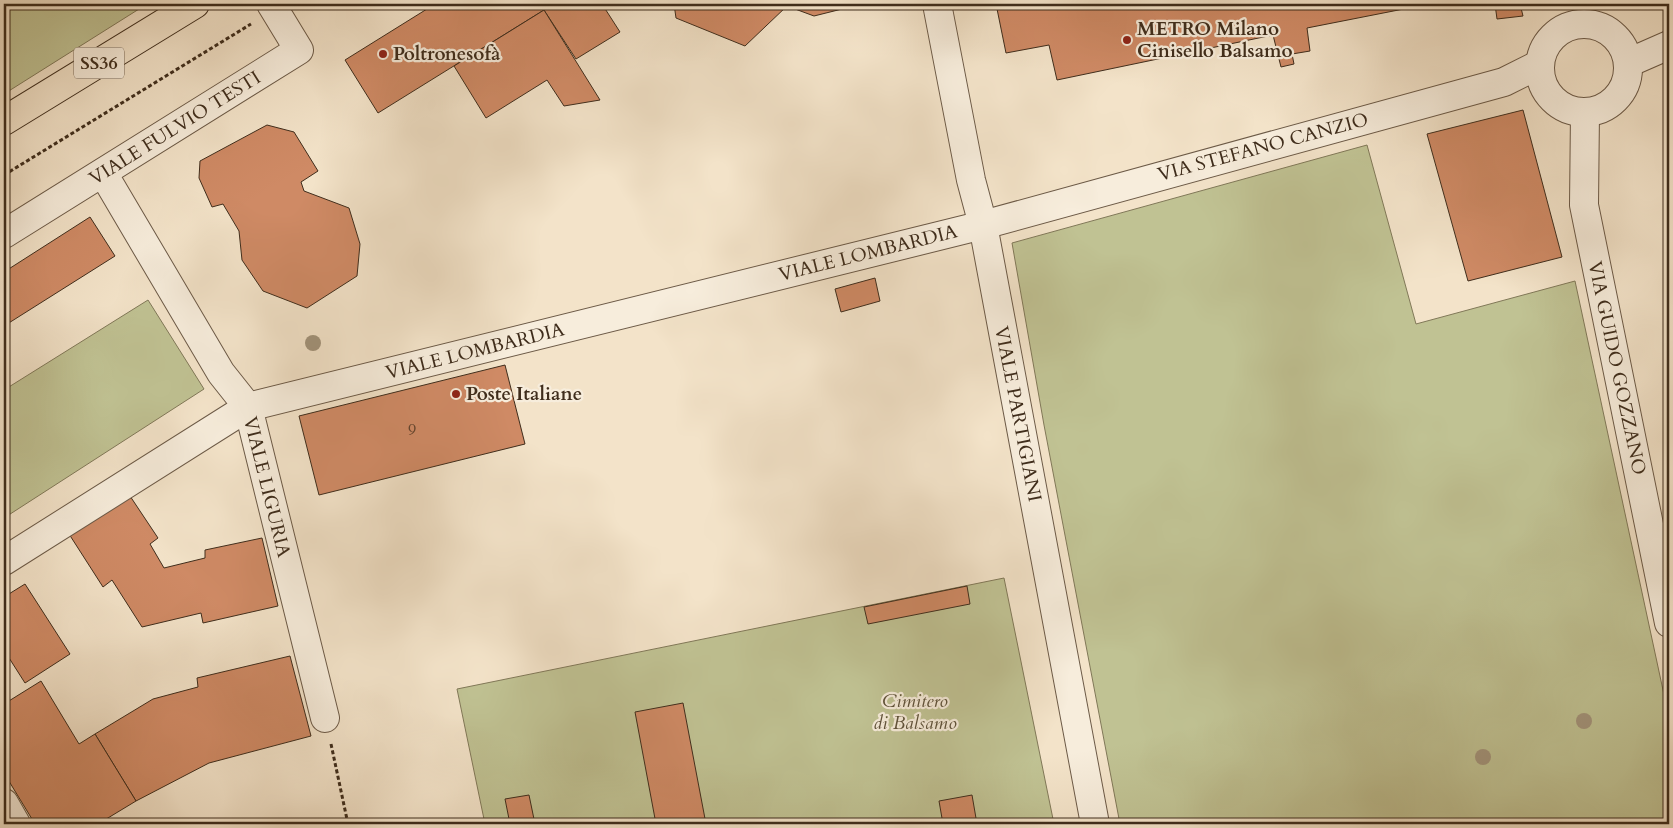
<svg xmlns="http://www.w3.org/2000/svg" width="1673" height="828" font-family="Cardo,serif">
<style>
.green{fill:#c0c293;stroke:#807858}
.building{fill:#cf8a65;stroke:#3f2d1c}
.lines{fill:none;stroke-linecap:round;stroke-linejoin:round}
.minor-casing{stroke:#6c5a47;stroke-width:30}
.highway-casing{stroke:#3f2d1c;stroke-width:30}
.path{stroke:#3f2d1c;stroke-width:3;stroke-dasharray:4 2.5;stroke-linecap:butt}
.minor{stroke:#f7eddc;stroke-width:28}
.highway{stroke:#f3e3c9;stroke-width:28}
.tree{fill:#a2937a}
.poi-dot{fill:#8f2418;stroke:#f7eddc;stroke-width:2}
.labels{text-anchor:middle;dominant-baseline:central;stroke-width:4.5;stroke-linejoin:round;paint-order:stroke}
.number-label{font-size:16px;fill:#63442e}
.shield{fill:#f7eddc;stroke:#766756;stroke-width:1}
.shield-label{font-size:18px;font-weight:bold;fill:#3f2d1c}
.poi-label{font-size:19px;font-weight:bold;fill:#3f2d1c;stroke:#f7eddc;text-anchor:start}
.street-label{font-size:19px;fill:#3f2d1c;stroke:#f7eddc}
.park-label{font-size:19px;font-style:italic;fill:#5f523a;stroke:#f7eddc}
</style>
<rect width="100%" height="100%" fill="#f3e3c9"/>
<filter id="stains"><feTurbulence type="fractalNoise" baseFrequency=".004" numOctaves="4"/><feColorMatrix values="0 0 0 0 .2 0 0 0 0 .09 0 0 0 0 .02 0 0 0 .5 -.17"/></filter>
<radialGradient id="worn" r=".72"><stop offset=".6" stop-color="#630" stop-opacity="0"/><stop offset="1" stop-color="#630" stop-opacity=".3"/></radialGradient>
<g class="green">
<path d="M4 4H147L4 94Z"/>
<path d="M1367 145 1416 324 1575 281 1669 718V824H1120L1044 425 1012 243Z"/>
<path d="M148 300 204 389 4 518V390Z"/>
<path d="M1004 578 1054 824H485L457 689Z"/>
</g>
<g class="building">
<path d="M435 4H540L544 10 378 113 345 60Z"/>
<path d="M540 4H602L620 32 576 59Z"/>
<path d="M674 4H862L814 16 787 6 745 46 676 18Z"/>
<path d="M996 4H1429L1307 28 1310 51 1292 54 1294 64 1281 67 1273 35 1057 80 1049 45 1006 53Z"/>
<path d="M1488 4H1520L1523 16 1497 19 1495 4Z"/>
<path d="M544 10 600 100 564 106 547 80 486 118 454 66Z"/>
<path d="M1523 110 1562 257 1468 281 1427 134Z"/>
<path d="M267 125 294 132 318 171 301 182 304 191 349 208 360 244 357 276 307 308 263 291 242 260 239 231 223 204 212 207 199 178 200 161Z"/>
<path d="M90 217 115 256 4 326V272Z"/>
<path d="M875 278 880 301 841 312 835 289Z"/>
<path d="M505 365 525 444 319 495 299 416Z"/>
<path d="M130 496 158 538 150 544 164 568 205 558V550L262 538 278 606 203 623 201 613 142 627 112 580 103 587 69 534Z"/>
<path d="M25 584 70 654 25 683 4 650V597Z"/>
<path d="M967 586 970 604 868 624 864 607Z"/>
<path d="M290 656 311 736 209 763 136 801 95 734 153 699 198 687 197 678Z"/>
<path d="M41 681 79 744 95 734 136 801 98 824H35L4 773V704Z"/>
<path d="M683 703 706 824H656L635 712Z"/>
<path d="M529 795 535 824H510L505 799Z"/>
<path d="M972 795 977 824H943L939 801Z"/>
</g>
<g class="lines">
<defs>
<g id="minor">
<path d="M937 4 971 180 983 225 1095 824"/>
<circle cx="1584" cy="68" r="44"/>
<path d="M1628 63 1669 45"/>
<path d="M1585 112 1584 205 1669 623"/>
<path d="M103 173 221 373 248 407 325 718"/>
<path d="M4 234 299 50 271 4"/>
<path d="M4 561 248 407 983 225 1504 82 1540 64"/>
<path d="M4 803 16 824"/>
</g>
<path id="highway" d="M4 121 195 4"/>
</defs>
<use href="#minor" class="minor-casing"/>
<use href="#highway" class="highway-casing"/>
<g class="path">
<path d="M4 175 251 24"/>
<path d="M331 744 348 824"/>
</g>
<use href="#minor" class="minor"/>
<use href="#highway" class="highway"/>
</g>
<g class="tree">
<circle cx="313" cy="343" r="8"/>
<circle cx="1584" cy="721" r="8"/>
<circle cx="1483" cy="757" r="8"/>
</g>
<g class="poi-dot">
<circle cx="1127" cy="40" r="5"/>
<circle cx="383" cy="54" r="5"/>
<circle cx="456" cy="394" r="5"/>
</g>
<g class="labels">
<g class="number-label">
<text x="412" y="430">9</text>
</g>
<rect class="shield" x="74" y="47.5" width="50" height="31" rx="4"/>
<g class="shield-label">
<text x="99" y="63">SS36</text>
</g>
<g class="poi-label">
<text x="1137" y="29">METRO Milano<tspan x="1137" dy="22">Cinisello Balsamo</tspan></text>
<text x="393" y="54">Poltronesofà</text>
<text x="466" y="394">Poste Italiane</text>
</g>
<g class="street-label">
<text transform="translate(175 128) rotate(-32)">VIALE FULVIO TESTI</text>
<text transform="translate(1263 147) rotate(-15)">VIA STEFANO CANZIO</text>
<text transform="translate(868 253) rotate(-14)">VIALE LOMBARDIA</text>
<text transform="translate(475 351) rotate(-14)">VIALE LOMBARDIA</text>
<text transform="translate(1617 368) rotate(78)">VIA GUIDO GOZZANO</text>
<text transform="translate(1018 414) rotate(79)">VIALE PARTIGIANI</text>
<text transform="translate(267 487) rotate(76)">VIALE LIGURIA</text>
</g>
<g class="park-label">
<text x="915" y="701">Cimitero<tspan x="915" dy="22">di Balsamo</tspan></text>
</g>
</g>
<rect width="1673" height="828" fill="none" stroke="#f3e3c9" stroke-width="20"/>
<rect x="5" y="5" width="1663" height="818" fill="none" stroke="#3f2d1c" stroke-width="2.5"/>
<rect x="10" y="10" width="1653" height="808" fill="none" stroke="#3f2d1c"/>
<rect width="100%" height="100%" filter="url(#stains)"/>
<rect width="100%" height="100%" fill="url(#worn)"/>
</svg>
